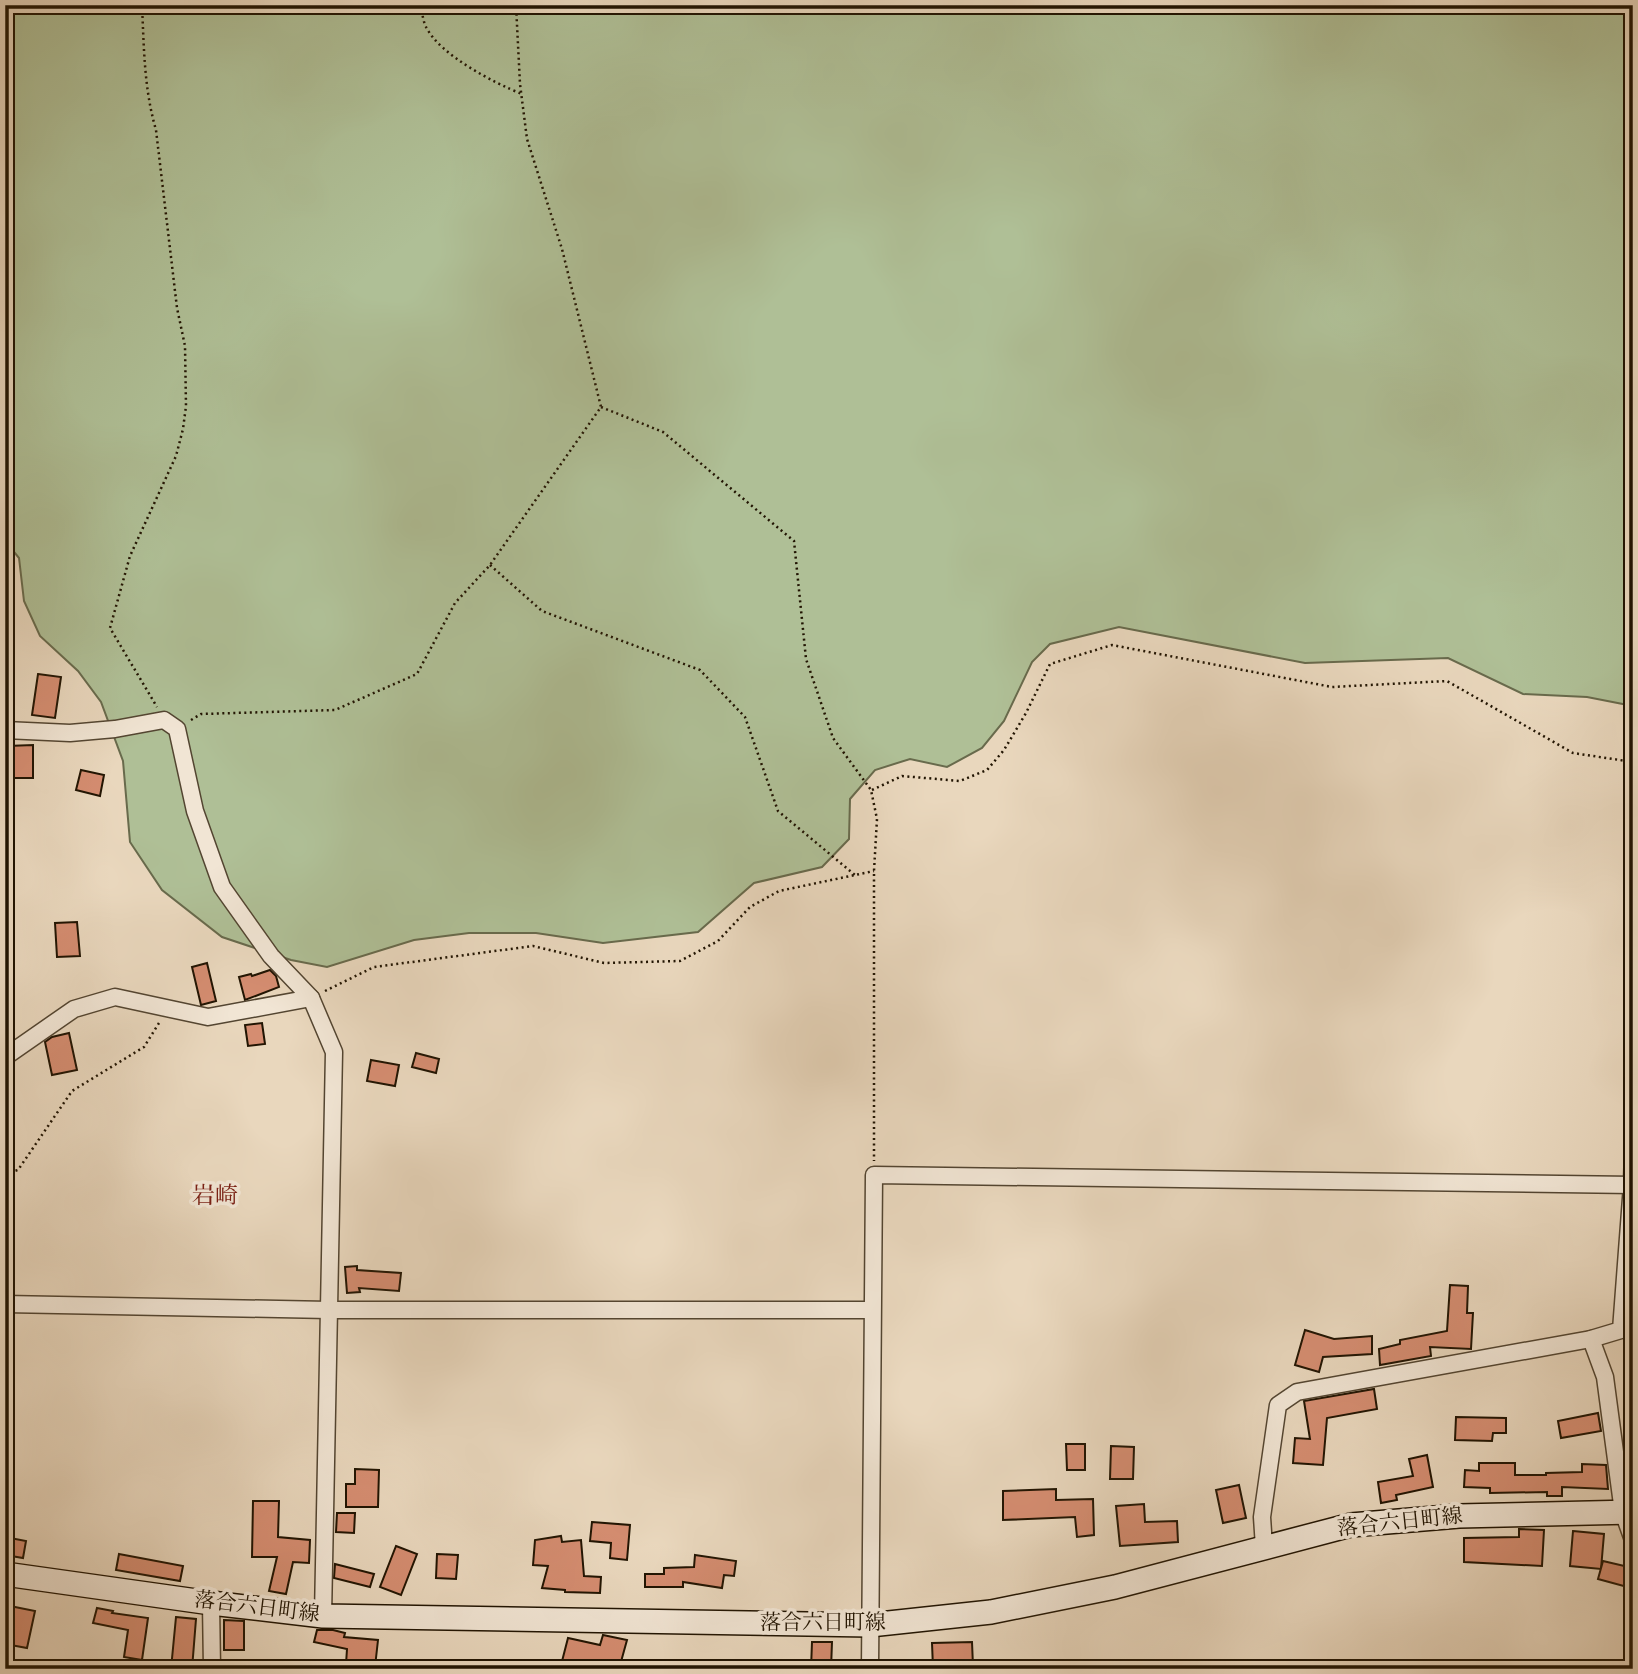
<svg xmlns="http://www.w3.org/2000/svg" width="1638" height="1674" font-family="'IM FELL English','Noto Serif JP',serif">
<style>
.green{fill:#afbf96;stroke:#686a4c;stroke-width:2}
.building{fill:#d58d71;stroke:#211402;stroke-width:2}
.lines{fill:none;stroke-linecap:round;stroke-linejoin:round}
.minor-casing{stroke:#534531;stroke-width:19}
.secondary-casing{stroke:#211402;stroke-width:26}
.path{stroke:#211402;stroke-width:2.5;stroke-dasharray:2 3.5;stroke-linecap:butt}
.minor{stroke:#f1e5d4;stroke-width:16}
.secondary{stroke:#f1e5d4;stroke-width:23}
.labels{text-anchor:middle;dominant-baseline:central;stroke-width:7;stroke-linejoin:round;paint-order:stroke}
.street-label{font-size:21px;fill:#211402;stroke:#f1e5d4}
.neighbourhood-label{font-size:23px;fill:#7a1f14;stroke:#f1e5d4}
</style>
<rect width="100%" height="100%" fill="#e9d7bd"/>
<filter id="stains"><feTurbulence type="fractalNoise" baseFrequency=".00286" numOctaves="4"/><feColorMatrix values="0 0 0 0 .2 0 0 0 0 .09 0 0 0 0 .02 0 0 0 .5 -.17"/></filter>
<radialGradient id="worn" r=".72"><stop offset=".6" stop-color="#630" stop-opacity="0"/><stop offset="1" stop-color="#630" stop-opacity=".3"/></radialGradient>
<path class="green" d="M5 5H1633V706L1587 697 1523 694 1448 658 1305 663 1119 627 1050 644 1032 662 1004 721 982 748 947 767 910 759 875 770 850 799 849 839 822 867 754 883 698 932 603 943 536 933H469L414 940 327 967 291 960 222 937 162 890 130 842 123 761 101 702 78 671 40 636 24 601 19 558 5 541Z"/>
<g class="building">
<path d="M38 674 61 677 55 718 32 715Z"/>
<path d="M33 745V778H5L7 746Z"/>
<path d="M81 770 104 775 100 796 76 790Z"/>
<path d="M77 922 80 956 57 957 55 923Z"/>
<path d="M207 963 216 1001 201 1005 192 967Z"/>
<path d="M270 970 276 976 279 987 245 1000 239 977 251 974 252 976Z"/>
<path d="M262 1023 265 1044 248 1046 245 1025Z"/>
<path d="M69 1033 77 1070 52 1075 45 1042 52 1037Z"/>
<path d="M416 1053 439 1059 436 1073 412 1067Z"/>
<path d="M371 1060 399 1065 395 1086 367 1081Z"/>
<path d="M357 1266V1270L401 1273 399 1291 359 1288 360 1292 347 1293 345 1267Z"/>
<path d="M1450 1285 1468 1286 1467 1313H1473L1471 1349 1430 1347 1431 1356 1380 1365 1379 1349 1400 1344V1340L1447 1331Z"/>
<path d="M1305 1330 1334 1339 1372 1336V1354L1323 1357 1319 1372 1295 1365Z"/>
<path d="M1374 1389 1377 1409 1327 1418 1323 1465 1293 1463 1295 1438 1310 1439 1304 1401Z"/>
<path d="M1598 1413 1601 1431 1561 1438 1558 1421Z"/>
<path d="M1456 1417 1506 1418V1433H1493L1492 1441 1455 1440Z"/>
<path d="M1066 1444H1085V1470H1067Z"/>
<path d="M1111 1446 1134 1447 1133 1479H1110Z"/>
<path d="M1427 1455 1433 1487 1396 1495 1397 1500 1381 1503 1378 1482 1413 1476 1409 1459Z"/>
<path d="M1479 1463H1515V1475H1546V1473L1582 1472V1464L1606 1465 1608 1489 1562 1487V1496H1547V1492L1490 1493V1488L1464 1487 1465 1470 1479 1471Z"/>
<path d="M355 1469 379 1470 378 1507H346V1484H355Z"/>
<path d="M1239 1485 1246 1518 1223 1523 1216 1490Z"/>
<path d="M1056 1489V1500L1093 1499 1094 1535 1077 1537 1075 1517 1003 1520V1491Z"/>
<path d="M253 1501H279L278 1537 310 1540 309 1563 293 1562 286 1594 269 1591 277 1557H252Z"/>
<path d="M1144 1504 1145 1522 1177 1521 1178 1542 1120 1546 1116 1506Z"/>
<path d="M337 1513H355L354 1533 336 1532Z"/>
<path d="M592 1522 630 1525 627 1560 610 1558 611 1543 590 1541Z"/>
<path d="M1519 1529 1544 1530 1542 1566 1464 1562V1538L1519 1537Z"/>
<path d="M1573 1531 1604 1534 1601 1569 1570 1566Z"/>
<path d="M561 1536 562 1542 581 1540 584 1576 601 1577 600 1593 565 1592V1590L542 1588 548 1566 533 1565 535 1540Z"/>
<path d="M5 1537 26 1541 23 1558 5 1555Z"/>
<path d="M396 1546 417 1554 401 1595 380 1587Z"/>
<path d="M119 1554 183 1566 180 1581 116 1570Z"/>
<path d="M437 1554 458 1555 456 1579 436 1578Z"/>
<path d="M695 1555 736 1561 734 1576 724 1575 722 1588 683 1582V1587H645V1574H664V1568L694 1567Z"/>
<path d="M1603 1561 1633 1568 1631 1588 1598 1579Z"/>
<path d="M335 1564 374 1574 370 1587 334 1578Z"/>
<path d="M5 1605 35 1611 27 1648 5 1644Z"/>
<path d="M97 1608 113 1611 112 1613 148 1618 142 1660 124 1657 128 1630 93 1623Z"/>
<path d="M176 1617 196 1619 192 1669H171Z"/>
<path d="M224 1620 244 1621V1650H224Z"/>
<path d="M317 1630H333L345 1633 344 1637 378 1640 375 1667 346 1664 347 1649 314 1642Z"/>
<path d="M603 1635 627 1640 619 1669H560L568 1638 600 1645Z"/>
<path d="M812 1642H832L831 1669H811Z"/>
<path d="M972 1642 973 1666 933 1668 932 1643Z"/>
</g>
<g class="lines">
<defs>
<g id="minor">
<path d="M5 730 70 733 115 729 164 720 177 729 195 811 222 887 271 956 311 998 334 1052 323 1616"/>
<path d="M5 1057 74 1009 115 997 208 1017 311 998"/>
<path d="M5 1304 329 1310H872"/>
<path d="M1591 1339 1605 1377 1623 1512 1633 1540"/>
<path d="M1264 1547 1262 1517 1278 1405 1297 1392 1591 1339 1621 1330 1632 1185 1633 1150"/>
<path d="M211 1603 212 1669"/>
<path d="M870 1669 874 1175 1633 1185"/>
</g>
<path id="secondary" d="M5 1574 211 1603 323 1616 870 1625 991 1612 1115 1587 1351 1525 1459 1516 1633 1512"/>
</defs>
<use href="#minor" class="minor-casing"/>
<use href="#secondary" class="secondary-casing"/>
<g class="path">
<path d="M142 5C144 48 144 89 156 130L177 308 185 346 186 406 183 429 176 456 130 556 110 628 157 707"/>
<path d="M421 5C422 12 423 21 426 27 440 55 494 83 522 94"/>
<path d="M601 407 663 432 794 541 806 659 833 738 871 790 877 819 874 871V1161"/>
<path d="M490 565 542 611 700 670 745 717 778 811 855 875"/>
<path d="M191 720 201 714 335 710 417 674 455 603 490 565 601 407 562 249 527 139 520 84 516 5"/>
<path d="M872 790 902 776 960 781 987 770 1004 750 1026 713 1050 664 1112 645 1332 687 1447 681 1573 753 1633 762"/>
<path d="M325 991 374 967 533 946 604 963 680 961 718 941 750 907 779 891 874 871"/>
<path d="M5 1174 18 1170 72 1091 144 1047 159 1023"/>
</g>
<use href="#minor" class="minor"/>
<use href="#secondary" class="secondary"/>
</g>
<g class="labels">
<g class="street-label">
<text transform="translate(1400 1523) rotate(-6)">落合六日町線</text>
<text transform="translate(257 1608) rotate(7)">落合六日町線</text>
<text x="823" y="1623">落合六日町線</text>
</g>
<g class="neighbourhood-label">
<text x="215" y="1196">岩崎</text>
</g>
</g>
<rect width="1638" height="1674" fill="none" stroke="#e9d7bd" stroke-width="28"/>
<rect x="7" y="7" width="1624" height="1660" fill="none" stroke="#211402" stroke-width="3.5"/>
<rect x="14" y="14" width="1610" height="1646" fill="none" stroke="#211402" stroke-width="2"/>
<rect width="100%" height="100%" filter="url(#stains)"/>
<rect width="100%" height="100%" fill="url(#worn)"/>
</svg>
